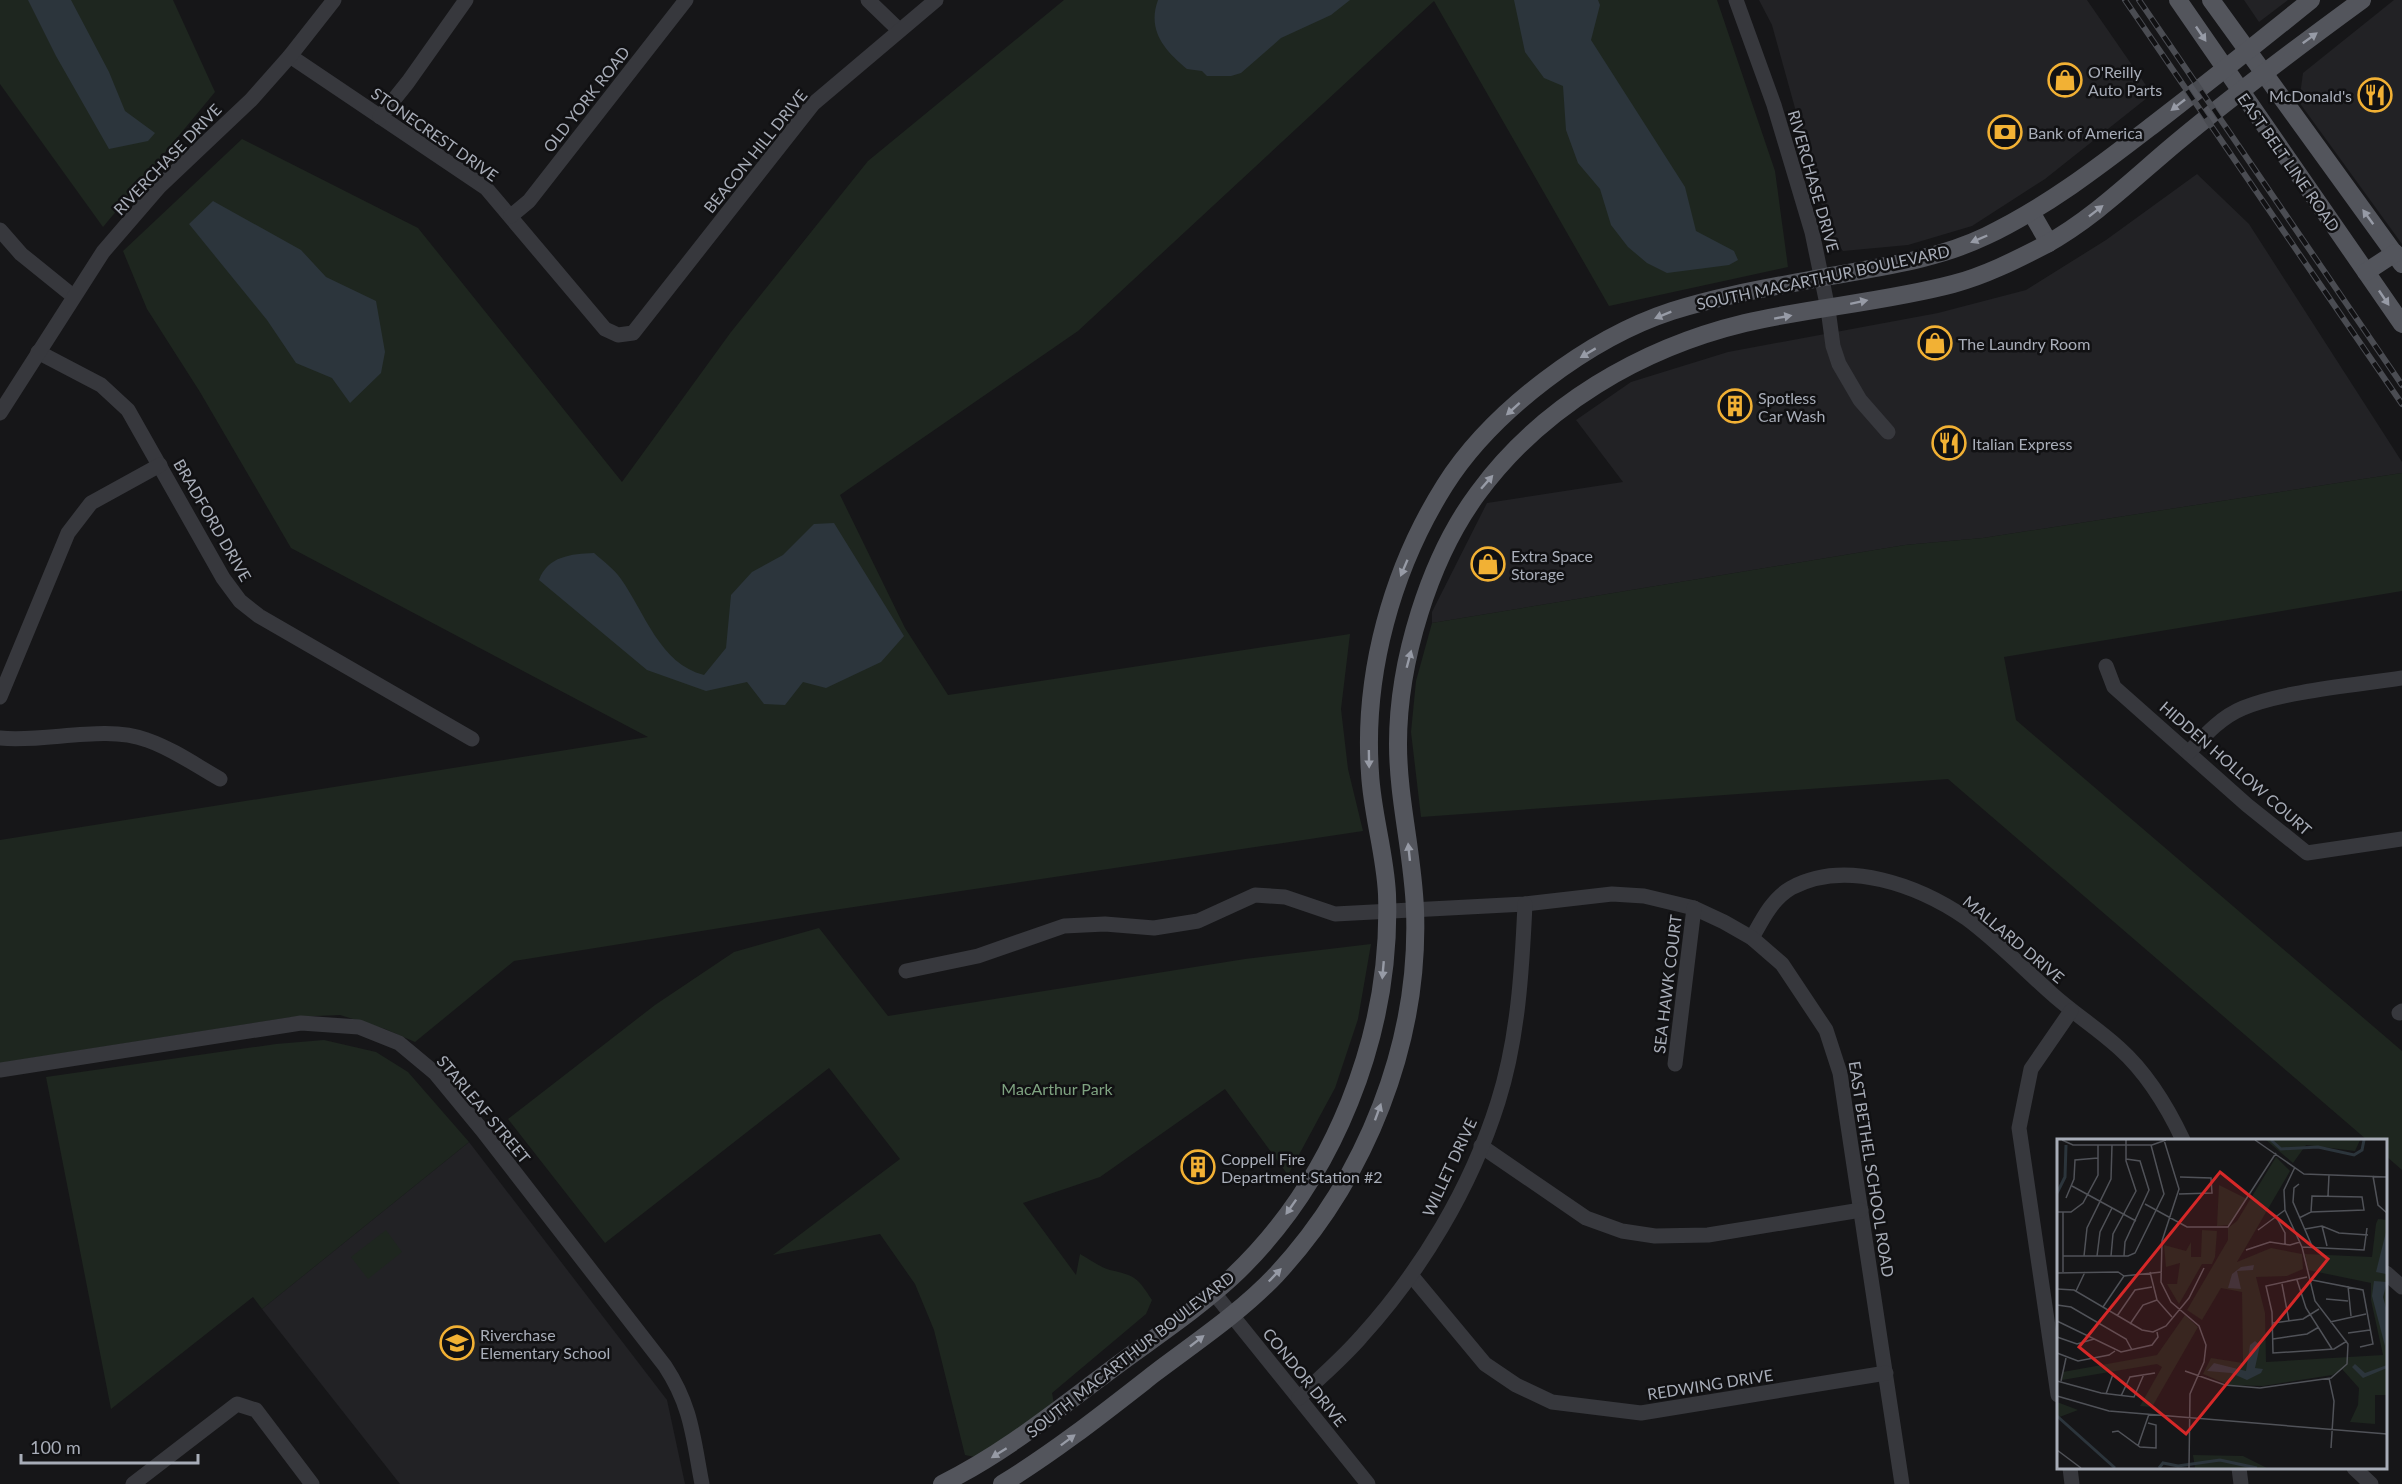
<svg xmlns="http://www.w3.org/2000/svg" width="2402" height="1484" font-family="Lato,sans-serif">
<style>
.built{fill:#222225}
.green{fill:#1e261f}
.water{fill:#2c353c}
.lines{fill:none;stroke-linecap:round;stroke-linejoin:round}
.minor{stroke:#37383d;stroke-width:15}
.major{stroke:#53555c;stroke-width:18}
.rail-casing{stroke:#4a4c52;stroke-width:6}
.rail{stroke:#111113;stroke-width:4;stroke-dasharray:11;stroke-linecap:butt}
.oneway{fill:#979ba6}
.labels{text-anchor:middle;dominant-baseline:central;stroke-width:5;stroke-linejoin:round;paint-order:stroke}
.poi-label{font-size:16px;fill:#a8adb8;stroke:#111113;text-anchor:start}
.street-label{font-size:16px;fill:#a8adb8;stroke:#111113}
.park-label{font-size:16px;fill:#7fa381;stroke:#111113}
.inset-river{fill:none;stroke:#2c353c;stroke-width:3}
.inset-road{fill:none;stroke:#505258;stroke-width:1.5}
.view{fill:#d62828;fill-opacity:0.15;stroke:#d62828;stroke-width:3}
.inset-edge{fill:none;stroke:#a8adb8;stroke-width:3}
</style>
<rect width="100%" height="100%" fill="#161618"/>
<g class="built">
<path d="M1759 0H2087L2152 94 2045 179 1972 226 1908 245 1843 251 1831 238 1772 25Z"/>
<path d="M2244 0H2288L2259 22Z"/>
<path d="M2394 0H2402V244L2299 102 2303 73Z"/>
<path d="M2197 174 2249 224 2402 462V473L1983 538 1905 545 1432 623V612L1487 503 1623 482 1576 420 1631 382 1728 352 1938 313 2026 290 2106 240Z"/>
<path d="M469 1142 667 1400 685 1484H400L262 1309Z"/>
</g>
<g class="green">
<path d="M0 0H173L215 92 103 227 0 84Z"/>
<path d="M1064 0H1717L1775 171 1788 267 1609 306 1434 1 1078 331 840 495 905 628 948 695 1350 634 1341 709 1348 769 1363 831 807 914 514 961 415 1042 385 1029 340 1015 292 1017 0 1063V840L648 737 291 548 200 392 147 309 123 251 242 139 418 228 622 482 731 332 868 161Z"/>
<path d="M2402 473V591L2004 657 2016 720 2402 1051V1170L2386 1156V1140H2367L1948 779 1421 817 1411 732 1416 681 1432 623 1905 545 1983 538Z"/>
<path d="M819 928 888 1016 1245 959 1371 944 1358 1019 1335 1088 1288 1175 1225 1089 1100 1177 1023 1203 1076 1275 1080 1254C1089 1259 1100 1267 1110 1270 1136 1276 1137 1277 1152 1300L1146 1314 1052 1393 1054 1404 980 1458 965 1455 934 1330 915 1284 880 1234 773 1255 900 1159 829 1068 605 1243 508 1119 655 1005 734 952Z"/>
<path d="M324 1040 376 1052 408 1072 469 1142 262 1309 253 1297 111 1409 46 1077 276 1044Z"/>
<path d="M386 1230 402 1252 368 1279 351 1257Z"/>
</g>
<g class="water">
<path d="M28 0H71L109 72 125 111 155 133 148 141 109 149 56 56Z"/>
<path d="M1158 0H1350L1331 15 1281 38 1241 73 1231 76H1207L1202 71 1187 69C1164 50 1147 30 1158 0Z"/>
<path d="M1514 0H1598L1600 5 1591 40 1685 187 1696 231 1734 251 1738 260 1729 265 1667 273 1647 263 1628 247 1611 225 1600 189 1578 163 1566 130 1563 86 1544 78 1525 52Z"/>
<path d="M213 201 301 250 326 277 376 301 385 352 381 373 350 403 332 378 296 363 267 320 189 224Z"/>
<path d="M834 523 904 636 881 662 826 688 803 682 785 705 764 704 747 682 706 691 647 670 539 580C548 556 571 554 594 553 603 561 614 569 621 579 645 613 660 664 704 675L726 648 731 595 752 572 783 555 814 524Z"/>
</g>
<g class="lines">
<g class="minor">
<path d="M868 0 899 30"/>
<path d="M1736 0 1774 105 1812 232 1828 309 1833 346 1839 364 1860 400 1888 432"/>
<path d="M290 56 486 188 605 329 618 335 633 333 813 104 936 0"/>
<path d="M380 117 408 82 466 0"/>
<path d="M511 216 529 201 686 0"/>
<path d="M0 230 21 254 73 296"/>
<path d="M38 352 101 385 128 410 223 578 240 601 259 616 472 739"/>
<path d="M0 413 103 252 159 187 251 100 290 56 334 0"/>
<path d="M2106 666 2114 687 2247 805 2307 853 2402 839"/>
<path d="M0 697 68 533 91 503 160 465"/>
<path d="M0 738C45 743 105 724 147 740 173 749 197 766 220 779"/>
<path d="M2189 752C2205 735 2221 717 2243 708 2284 691 2356 685 2402 678"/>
<path d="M1752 938C1762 920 1772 899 1791 888 1846 858 1919 886 1966 918 1996 940 2024 969 2051 993 2073 1013 2097 1028 2119 1048 2147 1073 2167 1106 2183 1140"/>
<path d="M906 971 978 956 1064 926 1105 924 1154 928 1198 921 1255 895 1285 897 1335 914 1525 904 1612 894 1644 896 1694 908 1724 922 1752 938 1782 964 1826 1030 1840 1073 1902 1484"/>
<path d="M2399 1013 2402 1011"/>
<path d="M1675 1064 1694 908"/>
<path d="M0 1070 301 1023 359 1027 399 1043 435 1073 482 1130 665 1366C692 1407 693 1438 702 1484"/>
<path d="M1481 1146 1586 1218 1622 1231 1655 1236 1708 1235 1861 1210"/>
<path d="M2386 1273 2402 1287"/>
<path d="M1411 1275 1485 1364 1516 1385 1552 1402 1641 1413 1886 1373"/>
<path d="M1214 1293 1368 1484"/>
<path d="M2058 1395 2019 1128 2031 1069 2071 1011"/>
<path d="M1299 1398C1319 1378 1342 1359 1361 1337 1421 1271 1471 1188 1498 1102 1518 1039 1522 970 1525 904"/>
<path d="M2070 1468 2072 1484"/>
<path d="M2239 1468 2241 1484"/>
<path d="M2354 1468 2371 1484"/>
<path d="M133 1484 237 1404 256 1410 312 1484"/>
</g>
<g class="major">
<path d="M2178 0 2402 324"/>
<path d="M2211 0 2402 264"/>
<path d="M2031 212 2049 243"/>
<path d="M2366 272 2395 253"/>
<path d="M942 1484C1004 1453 1053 1413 1108 1372 1149 1341 1194 1312 1232 1277 1334 1181 1392 1034 1387 894 1385 853 1372 813 1370 773 1363 674 1392 569 1445 485 1492 411 1589 338 1672 311 1722 295 1773 287 1825 277 1879 267 1936 260 1986 236 2047 207 2101 165 2153 125 2206 84 2259 42 2311 0"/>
<path d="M1002 1484C1056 1451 1105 1412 1155 1373 1196 1342 1241 1312 1276 1275 1366 1178 1420 1043 1415 910 1413 854 1398 800 1398 744 1398 662 1429 559 1478 493 1542 406 1641 348 1745 323 1813 307 1885 302 1953 284 1984 276 2016 260 2045 245 2094 218 2134 178 2176 143 2236 93 2299 46 2362 0"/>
</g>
<defs>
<g id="rail">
<path d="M2125 0 2402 404"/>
<path d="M2139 0 2402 385"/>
</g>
</defs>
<use href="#rail" class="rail-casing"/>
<use href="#rail" class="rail"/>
</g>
<defs><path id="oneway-solid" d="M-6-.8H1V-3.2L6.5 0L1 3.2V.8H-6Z" transform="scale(1.5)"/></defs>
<g class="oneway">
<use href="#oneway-solid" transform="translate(2201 34) rotate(56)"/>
<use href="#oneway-solid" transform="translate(2310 38) rotate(-36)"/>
<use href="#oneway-solid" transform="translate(2178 105) rotate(142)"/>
<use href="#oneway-solid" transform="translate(2096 211) rotate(-38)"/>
<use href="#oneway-solid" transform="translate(2368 217) rotate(-126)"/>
<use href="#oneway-solid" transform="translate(1979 239) rotate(157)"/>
<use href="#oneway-solid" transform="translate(2384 298) rotate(56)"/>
<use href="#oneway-solid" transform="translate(1859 302) rotate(-12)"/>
<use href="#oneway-solid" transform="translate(1663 315) rotate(158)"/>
<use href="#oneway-solid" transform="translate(1783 317) rotate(-10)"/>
<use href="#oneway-solid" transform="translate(1588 353) rotate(149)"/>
<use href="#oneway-solid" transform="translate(1513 409) rotate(138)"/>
<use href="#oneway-solid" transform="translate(1487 482) rotate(-49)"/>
<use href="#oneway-solid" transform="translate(1404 568) rotate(113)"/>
<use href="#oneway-solid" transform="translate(1409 659) rotate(-75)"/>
<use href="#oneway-solid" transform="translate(1369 759) rotate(89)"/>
<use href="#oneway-solid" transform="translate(1409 852) rotate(-96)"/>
<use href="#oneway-solid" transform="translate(1383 970) rotate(95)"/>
<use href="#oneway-solid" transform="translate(1378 1112) rotate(-70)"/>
<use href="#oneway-solid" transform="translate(1291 1207) rotate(125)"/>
<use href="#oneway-solid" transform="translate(1275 1275) rotate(-46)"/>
<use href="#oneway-solid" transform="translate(1197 1341) rotate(-38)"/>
<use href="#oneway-solid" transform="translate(1068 1440) rotate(-37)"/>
<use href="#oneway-solid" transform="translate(999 1453) rotate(148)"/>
</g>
<defs>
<symbol id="shop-ring" viewBox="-11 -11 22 22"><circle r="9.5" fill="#111113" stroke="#f2b134" stroke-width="1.5"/><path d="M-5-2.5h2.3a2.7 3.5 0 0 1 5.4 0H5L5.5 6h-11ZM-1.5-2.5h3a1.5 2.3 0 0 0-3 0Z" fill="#f2b134"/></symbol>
<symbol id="restaurant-ring" viewBox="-11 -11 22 22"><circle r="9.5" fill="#111113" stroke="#f2b134" stroke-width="1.5"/><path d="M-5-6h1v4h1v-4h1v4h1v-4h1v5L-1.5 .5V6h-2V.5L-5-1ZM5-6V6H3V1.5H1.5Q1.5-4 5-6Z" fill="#f2b134"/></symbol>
<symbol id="bank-ring" viewBox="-11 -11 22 22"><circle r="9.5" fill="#111113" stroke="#f2b134" stroke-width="1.5"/><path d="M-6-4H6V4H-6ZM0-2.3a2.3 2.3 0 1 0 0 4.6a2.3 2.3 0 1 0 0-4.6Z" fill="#f2b134"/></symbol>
<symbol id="building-ring" viewBox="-11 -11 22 22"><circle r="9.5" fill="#111113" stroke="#f2b134" stroke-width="1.5"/><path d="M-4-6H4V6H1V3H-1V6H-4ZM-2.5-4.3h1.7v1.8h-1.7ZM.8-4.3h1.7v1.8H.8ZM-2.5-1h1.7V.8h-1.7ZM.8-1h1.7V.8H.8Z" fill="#f2b134"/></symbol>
<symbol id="school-ring" viewBox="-11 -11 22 22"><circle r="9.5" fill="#111113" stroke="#f2b134" stroke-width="1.5"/><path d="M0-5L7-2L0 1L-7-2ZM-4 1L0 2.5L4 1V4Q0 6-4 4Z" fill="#f2b134"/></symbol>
</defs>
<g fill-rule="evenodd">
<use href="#shop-ring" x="2046" y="61" width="38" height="38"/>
<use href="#restaurant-ring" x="2356" y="76" width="38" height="38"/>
<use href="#bank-ring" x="1986" y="113" width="38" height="38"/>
<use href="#shop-ring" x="1916" y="324" width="38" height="38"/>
<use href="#building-ring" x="1716" y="387" width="38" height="38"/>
<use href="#restaurant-ring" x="1930" y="424" width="38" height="38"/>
<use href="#shop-ring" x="1469" y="545" width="38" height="38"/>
<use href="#building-ring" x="1179" y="1148" width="38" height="38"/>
<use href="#school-ring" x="438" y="1324" width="38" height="38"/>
</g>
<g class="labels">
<g class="poi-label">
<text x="2088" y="71">O'Reilly<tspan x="2088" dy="18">Auto Parts</tspan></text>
<text x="2352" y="95" text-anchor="end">McDonald's</text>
<text x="2028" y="132">Bank of America</text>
<text x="1958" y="343">The Laundry Room</text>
<text x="1758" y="397">Spotless<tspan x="1758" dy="18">Car Wash</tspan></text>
<text x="1972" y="443">Italian Express</text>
<text x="1511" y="555">Extra Space<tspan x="1511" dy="18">Storage</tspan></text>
<text x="1221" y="1158">Coppell Fire<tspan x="1221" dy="18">Department Station #2</tspan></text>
<text x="480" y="1334">Riverchase<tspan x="480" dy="18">Elementary School</tspan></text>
</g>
<g class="street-label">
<text transform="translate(586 99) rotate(-52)">OLD YORK ROAD</text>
<text transform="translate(435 134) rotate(35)">STONECREST DRIVE</text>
<text transform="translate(755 151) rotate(-51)">BEACON HILL DRIVE</text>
<text transform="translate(167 159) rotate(-46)">RIVERCHASE DRIVE</text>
<text transform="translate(2289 162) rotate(55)">EAST BELT LINE ROAD</text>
<text transform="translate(1814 181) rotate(74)">RIVERCHASE DRIVE</text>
<text transform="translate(1823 277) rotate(-12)">SOUTH MACARTHUR BOULEVARD</text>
<text transform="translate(213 520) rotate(60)">BRADFORD DRIVE</text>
<text transform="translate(2236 768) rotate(41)">HIDDEN HOLLOW COURT</text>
<text transform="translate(2014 939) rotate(40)">MALLARD DRIVE</text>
<text transform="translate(1667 984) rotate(-83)">SEA HAWK COURT</text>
<text transform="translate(484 1109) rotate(50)">STARLEAF STREET</text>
<text transform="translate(1449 1167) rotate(-65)">WILLET DRIVE</text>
<text transform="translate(1872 1169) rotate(81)">EAST BETHEL SCHOOL ROAD</text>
<text transform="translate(1130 1354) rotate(-38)">SOUTH MACARTHUR BOULEVARD</text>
<text transform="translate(1305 1377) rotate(51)">CONDOR DRIVE</text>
<text transform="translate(1710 1384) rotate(-9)">REDWING DRIVE</text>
</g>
<g class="park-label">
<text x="1057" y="1088">MacArthur Park</text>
</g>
</g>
<g transform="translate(2057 1139)">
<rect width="330" height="330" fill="#161618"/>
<path d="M209 1H303L298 12 249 6 236 24ZM219 18 233 32 180 123 214 109 245 115 246 130 230 137 199 138 208 174 209 223 326 216 314 161V144L251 131 248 115 315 118 319 85 321 80 330 81V256H318V285L293 283 301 266 302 249 285 230 275 236 206 247 172 246 146 235 154 219 186 224 185 153 164 149 145 181 130 171 171 101V89L180 82ZM162 46 190 60 172 86 160 87ZM145 91 160 92 158 118 155 125H145L122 165 110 145H120L123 124 109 128 107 106 129 112 134 103V118H144ZM128 176 141 188 95 268 83 267 105 228 100 225 5 241 6 233 100 216ZM0 263 21 271 0 279ZM136 316 186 317 210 329H138Z" fill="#1e261f"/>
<path d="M330 89V134L329 135 319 133ZM197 126 196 131 180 132 184 150 171 149 175 135 184 128ZM317 142 330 143 326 158 330 172 328 207 315 157ZM198 202 203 206 198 229 206 230 204 234 190 241 174 234 150 232 157 224 189 232 193 206ZM298 225 308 234 330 226V229L306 239 295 228Z" fill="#2c353c"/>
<path class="inset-river" d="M214 1 224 10 261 8 297 16 305 11 307 1M0 54 8 38 9 6M0 277 58 329M102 329 106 324 121 327 163 321 200 329"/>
<path class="inset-road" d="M5 1 16 6H95L109 1M107 1 122 50 105 102 104 143 114 163 142 187 149 206 147 223 133 255 132 329M198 1 247 35 330 38M316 37 321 66 330 74M242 45 237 49 236 63 255 107M15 47 79 82M122 55 155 54 154 39 123 38M271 57 272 36M9 59 17 40 18 21 41 19M88 65 130 88H171L219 14M0 73H14L26 64 41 36V6M218 76 228 94V105M242 79 254 73 307 71 305 58 255 57 254 73M265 87 270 107M248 90 265 87 282 94 311 96M201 91 228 71M245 108 307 111 310 89M189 111 213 103 233 106 243 103M6 117H71L78 114 107 55 94 6M27 117 30 89 54 40 55 6M40 117 43 93 55 69M54 117 56 95 79 52 69 22V1M67 117 68 103 92 51 83 22 69 20M6 133V73M93 133 100 161 115 178M0 134 61 133 67 137M250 138 209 147 215 173 216 214 277 210 290 202M240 141 249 169 275 210M255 141 306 151 316 205 303 208M225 145 232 182M291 147 294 177M0 150 17 151 85 191 96 193 109 187 132 159 147 129M19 152 28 133M269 160 291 162M0 166 14 168 69 200 75 211M46 168 67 137 105 133M60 177 78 151 95 148M0 182 64 213 95 206 101 198 100 193M273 183 309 175M216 184 246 180 262 170M73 185 86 166 100 161M291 194 313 191M0 198 20 205 37 200M216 200 250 195 262 188M0 214 21 222 52 216 58 212M128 232 168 246 203 249 274 239 290 225 291 205 258 162 245 108 228 71 227 51 238 28M272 239 277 262 274 309M0 242 44 254 77 258 87 235M4 242 9 219M49 255 56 235M0 257 52 272 330 295M64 257 73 238 98 234M55 293 61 292 83 308 99 309V286L91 284M81 307 92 275M0 311 24 329"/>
<path class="view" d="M163 33 271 120 129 295 22 208Z"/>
<rect width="330" height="330" class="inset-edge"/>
</g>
<path d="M21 1454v9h177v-9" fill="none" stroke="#a8adb8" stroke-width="3"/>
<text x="30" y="1454" font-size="18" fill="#a8adb8" stroke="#111113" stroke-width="4.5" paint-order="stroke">100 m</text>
</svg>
